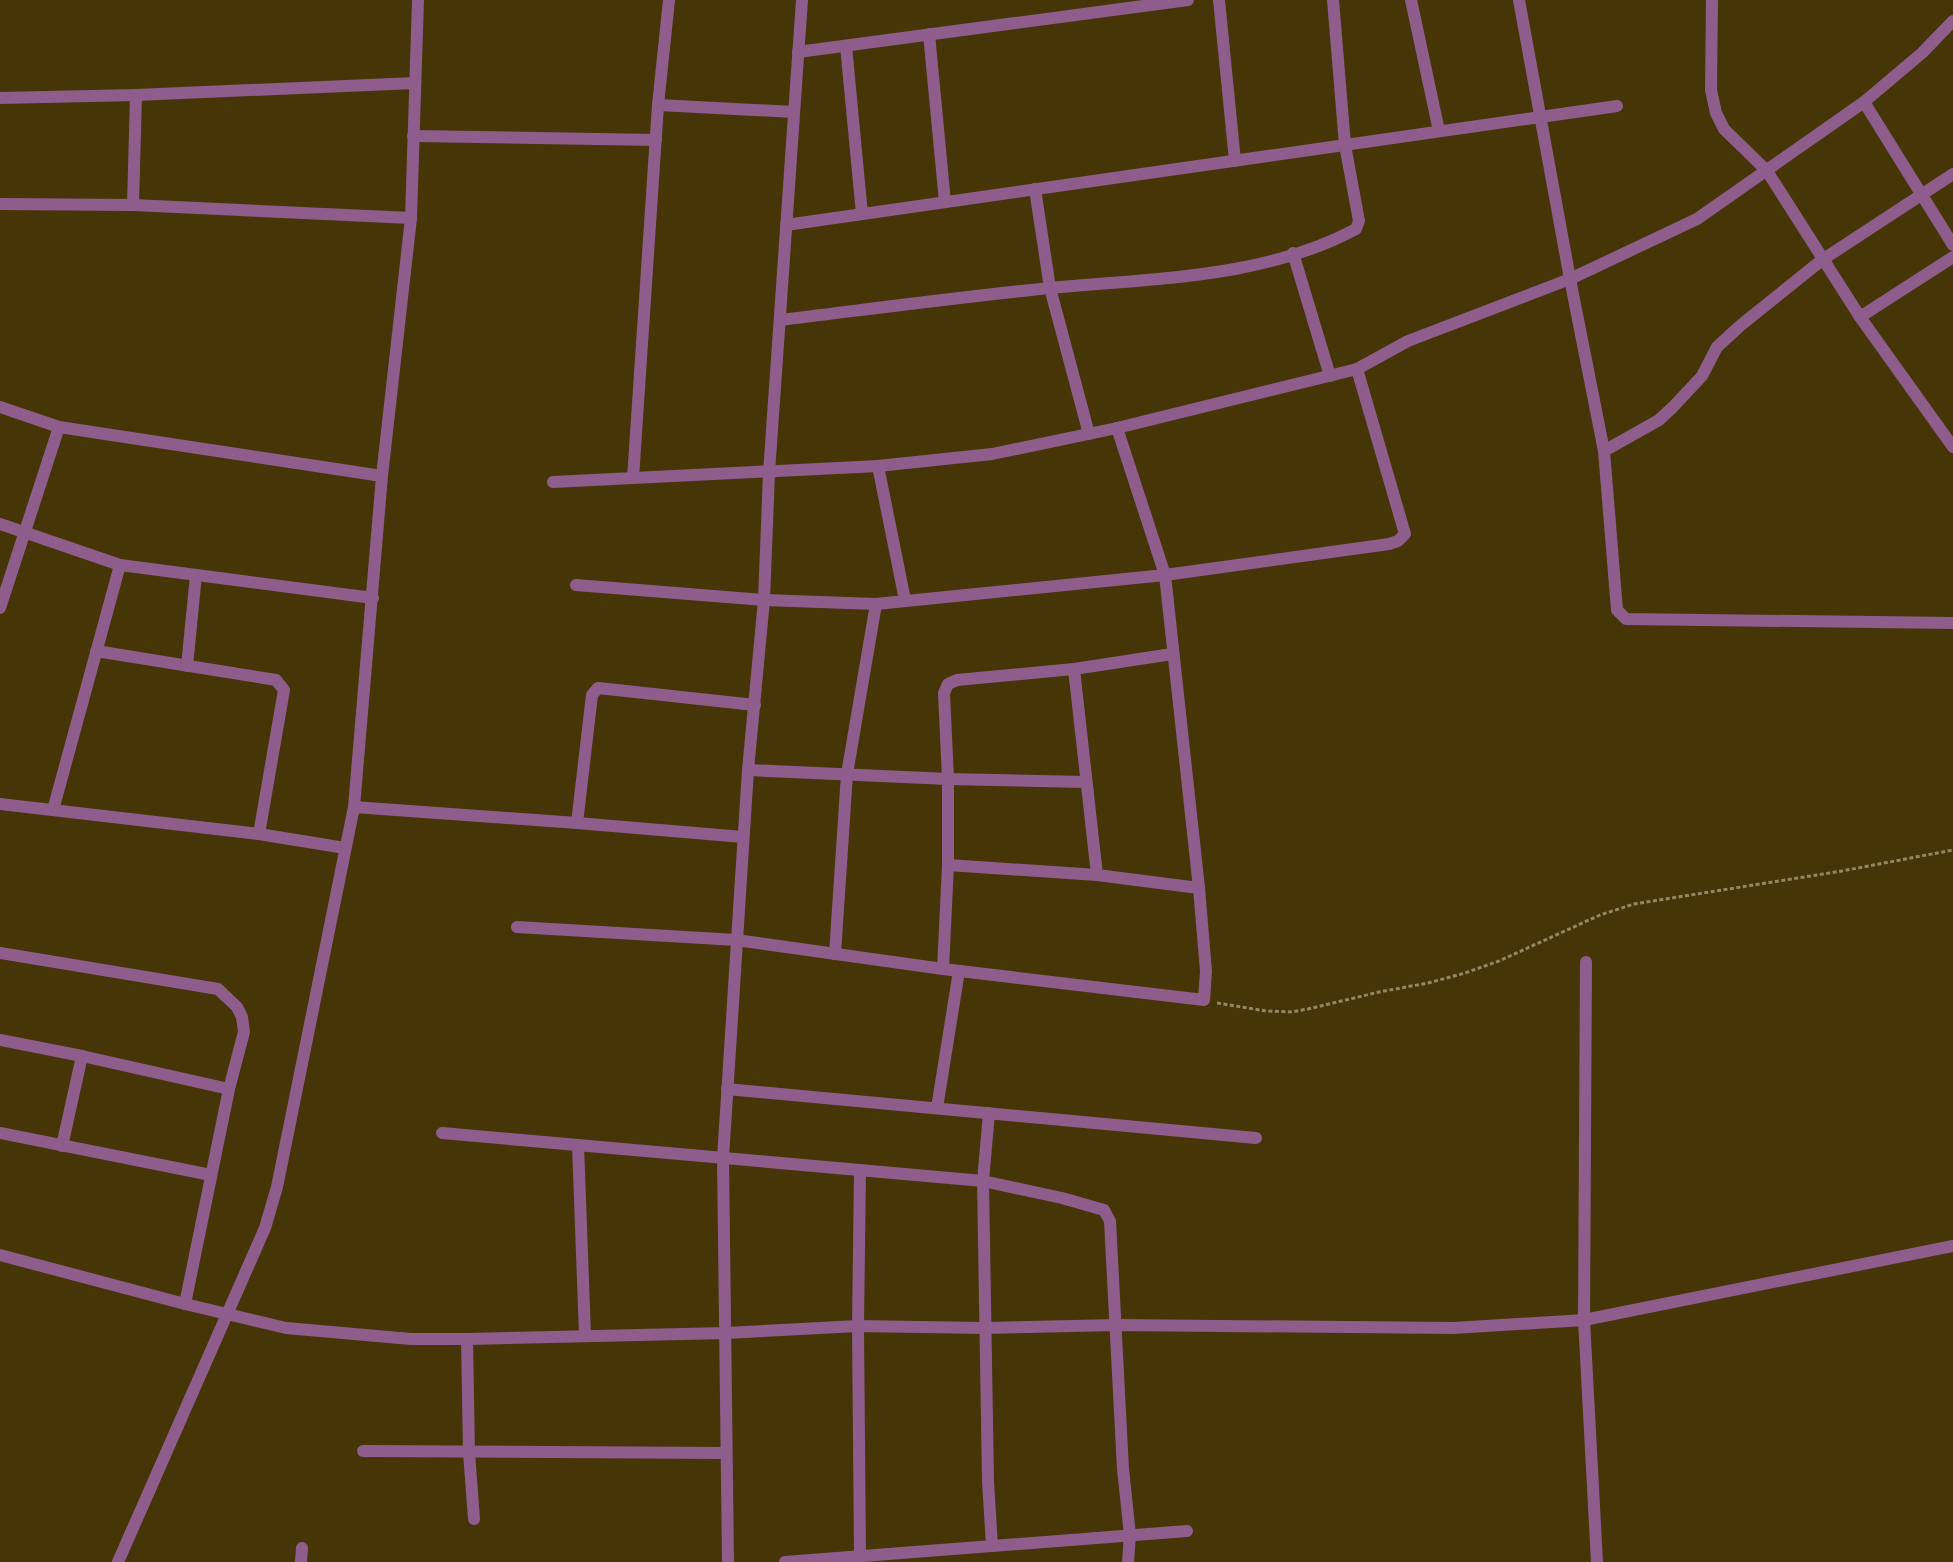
<svg xmlns="http://www.w3.org/2000/svg" width="1953" height="1562" font-family="Karla,sans-serif">
<style>
.lines{fill:none;stroke-linecap:round;stroke-linejoin:round}
.path{stroke:#948763;stroke-width:3;stroke-dasharray:4 2.5;stroke-linecap:butt}
.minor{stroke:#8e5d8c;stroke-width:12}
</style>
<rect width="100%" height="100%" fill="#453507"/>
<g class="lines">
<path class="path" d="M1217 1003 1266 1011 1291 1012 1308 1009 1379 992 1428 983 1465 973 1499 961 1600 915 1634 904 1842 871 1953 850"/>
<g class="minor">
<path d="M1219 0 1235 161"/>
<path d="M1411 0 1439 131"/>
<path d="M1519 0 1570 279 1604 451 1617 610 1626 619 1953 623"/>
<path d="M1712 0 1711 90 1716 113 1724 129 1767 171 1860 317 1953 447"/>
<path d="M929 34 945 202"/>
<path d="M846 46 862 214"/>
<path d="M798 52 1188 0"/>
<path d="M0 98 136 95 415 83"/>
<path d="M1864 102 1953 245"/>
<path d="M658 105 794 112"/>
<path d="M413 136 656 140"/>
<path d="M1035 189 1050 288 1089 434"/>
<path d="M0 204 133 205 411 218"/>
<path d="M133 205 136 95"/>
<path d="M786 225 1617 106"/>
<path d="M1293 253 1330 376"/>
<path d="M1860 317 1953 257"/>
<path d="M780 320C870 309 960 297 1050 288 1152 278 1263 279 1356 229L1359 221 1345 145 1333 0"/>
<path d="M0 407 59 427 382 476"/>
<path d="M1604 451 1659 420 1673 407 1702 376 1717 347 1741 325 1822 260 1953 174"/>
<path d="M878 466 905 600"/>
<path d="M633 478 658 105 669 0"/>
<path d="M553 482 878 466 992 454 1117 428 1357 369 1408 341 1570 279 1697 219 1864 102 1922 53 1953 21"/>
<path d="M0 524 120 565 373 598"/>
<path d="M576 585 764 600 876 604 1165 575 1389 544 1398 541 1405 534 1357 369"/>
<path d="M0 608 59 427"/>
<path d="M96 651 276 680 284 690 259 834"/>
<path d="M1172 654 1074 669 957 680 948 684 944 693 948 779V865L1097 875 1199 888"/>
<path d="M187 666 196 575"/>
<path d="M1074 669 1097 875"/>
<path d="M748 770 948 779 1086 782"/>
<path d="M0 804 259 834 345 848"/>
<path d="M354 807 577 823 592 695 598 688 755 705"/>
<path d="M53 810 120 565"/>
<path d="M577 823 743 837"/>
<path d="M517 927 736 940 943 969 1204 1000 1206 971 1199 888 1165 575 1117 428"/>
<path d="M0 953 218 989 237 1007 242 1017 244 1032 229 1089 185 1304"/>
<path d="M835 954 847 774 876 604"/>
<path d="M1586 962 1584 1320 1597 1562"/>
<path d="M943 969 948 865"/>
<path d="M0 1040 82 1056 62 1146"/>
<path d="M82 1056 229 1089"/>
<path d="M727 1089 1256 1138"/>
<path d="M937 1108 959 971"/>
<path d="M989 1113 983 1181 988 1481 992 1546"/>
<path d="M0 1133 211 1175"/>
<path d="M442 1133 983 1181 1062 1198 1104 1210 1110 1221 1123 1469 1130 1535 1128 1562"/>
<path d="M578 1145 585 1335"/>
<path d="M860 1170 858 1326 860 1556"/>
<path d="M0 1255 185 1304 286 1328 411 1339H467L726 1333 858 1326 985 1328 1117 1325 1453 1328 1584 1320 1953 1246"/>
<path d="M467 1339 469 1453 474 1519"/>
<path d="M363 1451 726 1453"/>
<path d="M118 1562 265 1228 277 1187 354 807 382 476 411 218 418 0"/>
<path d="M301 1562 302 1548"/>
<path d="M728 1562 723 1158 748 770 764 600 769 473 802 0"/>
<path d="M785 1562 1187 1531"/>
</g>
</g>
</svg>
